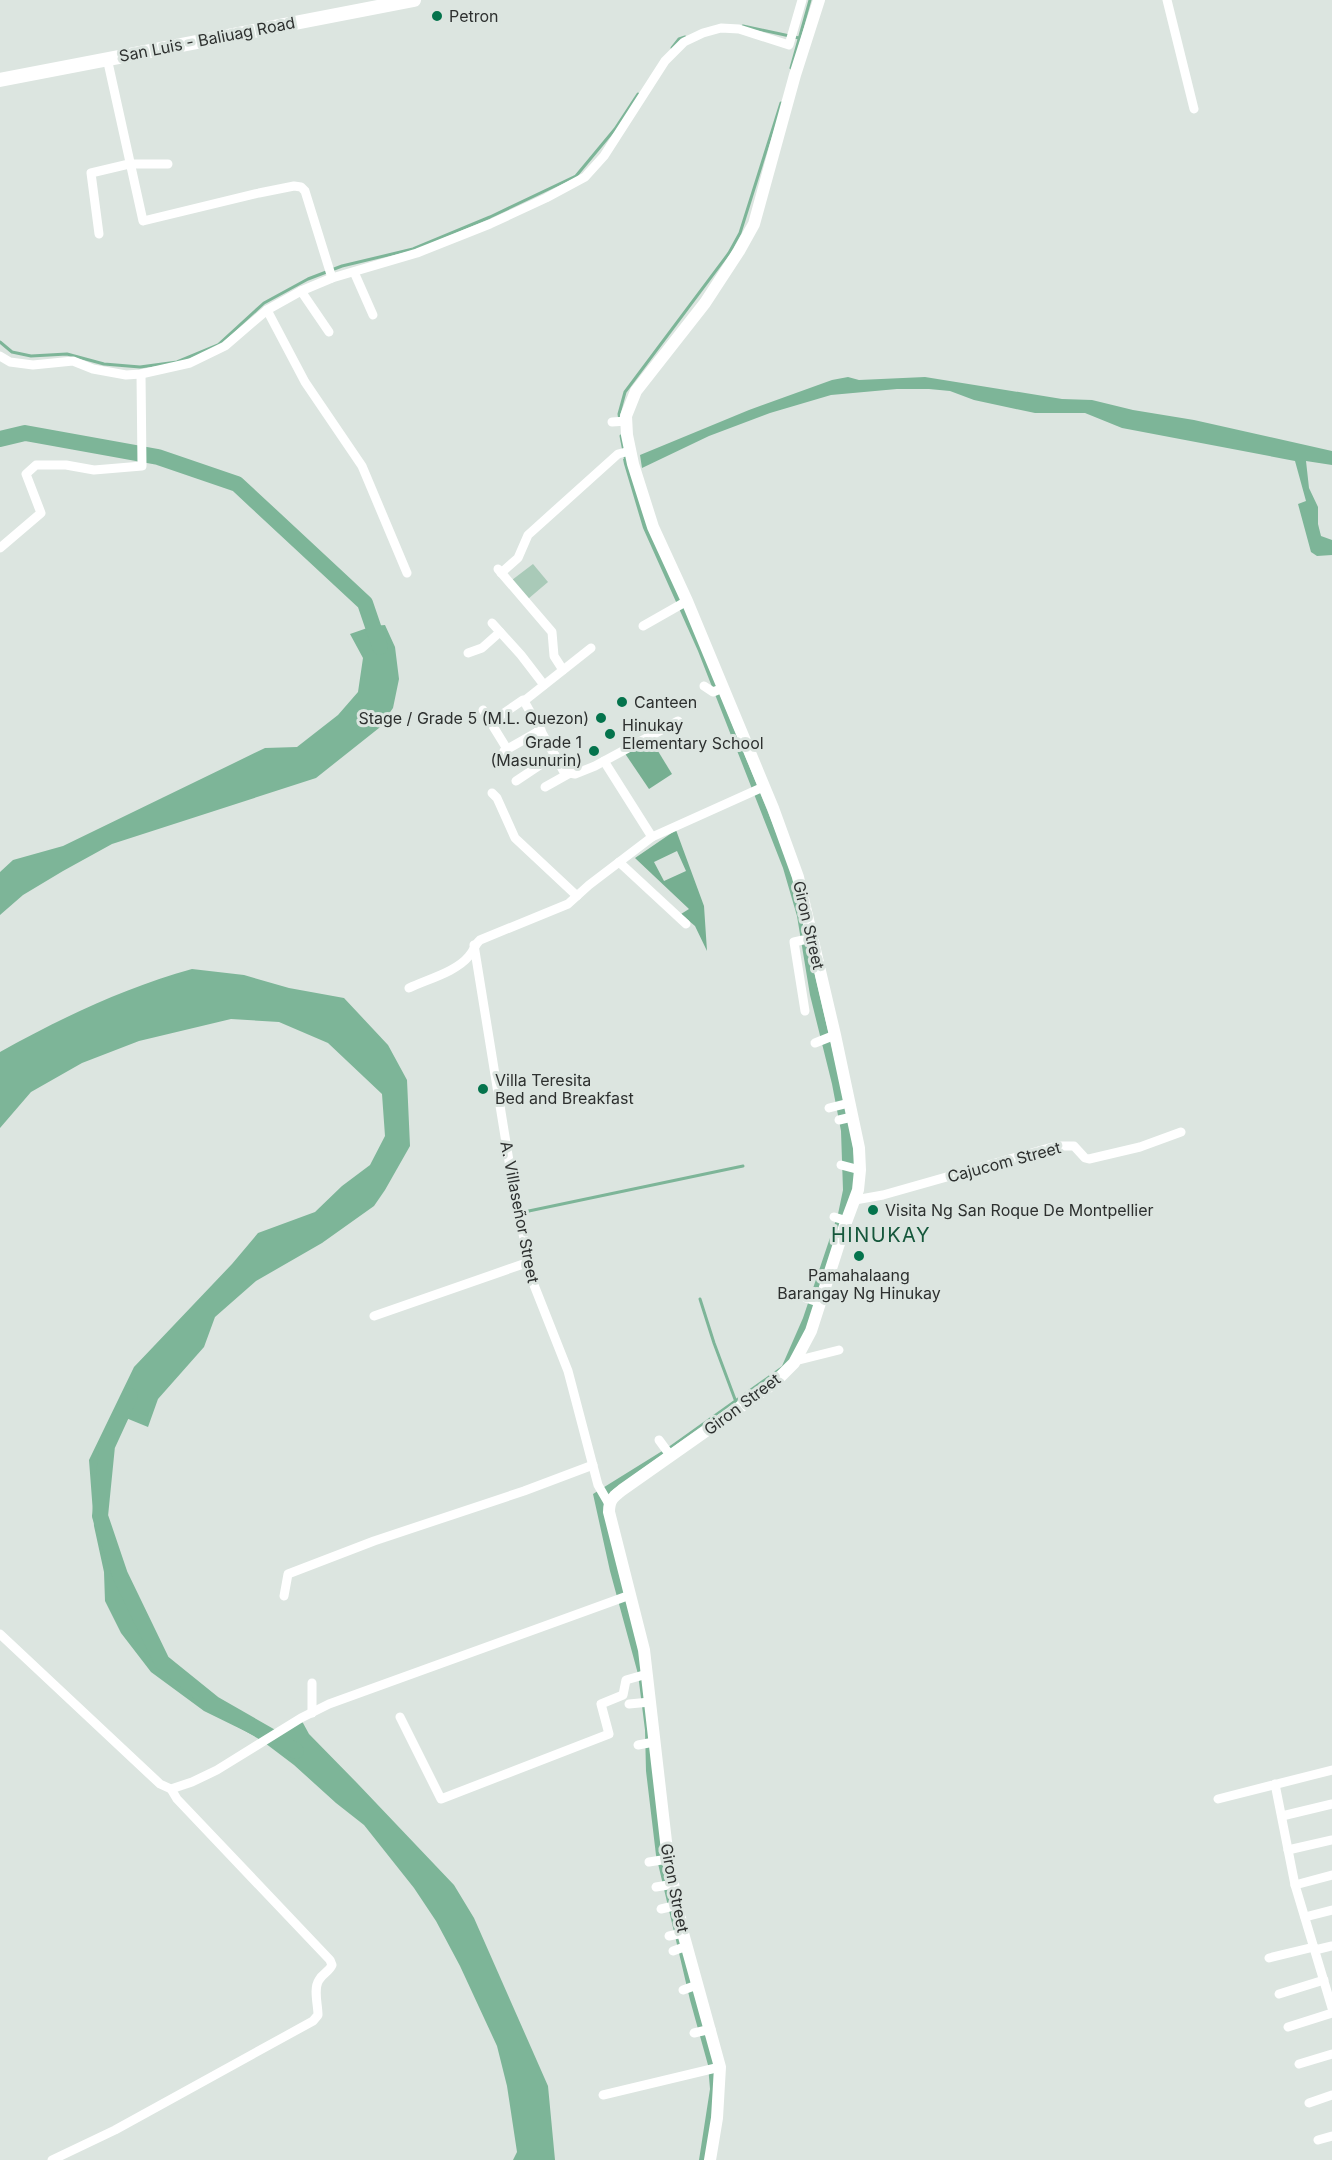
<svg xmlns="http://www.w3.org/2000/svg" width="1332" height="2160" font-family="Inter,sans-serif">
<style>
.green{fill:#a9cab8}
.forest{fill:#76af91;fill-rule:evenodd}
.water{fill:#7db598}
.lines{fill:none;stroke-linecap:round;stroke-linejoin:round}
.stream{stroke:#7db598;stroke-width:3}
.river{stroke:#7db598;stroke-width:16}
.minor{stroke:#fff;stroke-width:9}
.tertiary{stroke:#fff;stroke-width:12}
.secondary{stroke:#fff;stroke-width:14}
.poi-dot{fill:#04734c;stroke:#dce5e0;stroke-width:2}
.labels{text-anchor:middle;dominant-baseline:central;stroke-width:6;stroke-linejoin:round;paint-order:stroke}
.poi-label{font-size:16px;fill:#2d302f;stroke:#dce5e0;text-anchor:start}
.street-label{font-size:16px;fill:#2d302f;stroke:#dce5e0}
.quarter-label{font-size:20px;letter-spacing:1.5px;fill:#15573b;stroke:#dce5e0}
</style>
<rect width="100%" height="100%" fill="#dce5e0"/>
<path class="green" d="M533 564 548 582 528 599 512 580Z"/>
<g class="forest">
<path d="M650 738 672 774 649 789 624 752Z"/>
<path d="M676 830 704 906 707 951 695 926 681 914 689 909 635 858ZM677 851 686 871 664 881 654 862Z"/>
</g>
<g class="water">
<path d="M848 377 859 380 925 377 1062 399 1092 400 1133 410 1194 420 1332 451V465L1306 461 1309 488 1318 507V524L1321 536 1332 540V555L1317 556 1311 552 1298 504 1306 501 1295 461 1122 428 1085 413H1035L974 400 950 391 929 389H897L831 395 770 413 709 436 642 468 640 455 749 410 832 380Z"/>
<path d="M627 458 689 618 789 864 851 1129 857 1183 814 1314 787 1365 610 1492 643 1669 652 1756 715 2064V2085L707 2160H699L710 2089 708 2065 690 2000 656 1855 646 1771 645 1730 638 1674 610 1571 593 1494 667 1448 782 1366 803 1318 838 1214 843 1190 841 1131 832 1084 810 995 797 916 783 868 698 651 643 528 624 464 623 459Z"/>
<path d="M385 625 395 647 399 679 393 708 379 728 316 778 112 844 63 871 23 895 0 915V872L13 860 63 846 265 748 297 747 338 715 358 692 363 658 350 634 373 626Z"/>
<path d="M192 969 244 975 289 988 344 998 388 1045 407 1080 410 1146 385 1190 374 1206 322 1243 256 1281 215 1317 204 1347 158 1399 148 1427 121 1416 107 1446 100 1516 120 1575 162 1662 214 1704 276 1739 297 1717 303 1723 309 1734 357 1783 454 1885 474 1918 548 2086 555 2160H513L517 2152 507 2086 497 2046 460 1966 436 1921 414 1888 364 1825 336 1803 294 1765 257 1737 204 1711 151 1672 121 1633 105 1601 104 1572 94 1526 89 1460 134 1367 232 1264 258 1233 315 1212 342 1186 370 1165 385 1136 382 1094 328 1043 279 1022 231 1019 139 1041 82 1063 31 1092 0 1128V1052C61 1018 124 988 192 969Z"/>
</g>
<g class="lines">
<g class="stream">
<path d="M743 26 799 38"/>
<path d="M672 48 679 39 685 37"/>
<path d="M791 68 810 0"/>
<path d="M0 342 12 352 31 356 67 354 104 364 140 367 177 362 218 345 264 303 308 279 342 266 413 249 490 217 576 176 615 129 638 94"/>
<path d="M620 421 619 414 625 392 729 253 740 233 781 103"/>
<path d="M621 436 626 462"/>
<path d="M524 1212 743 1166"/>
<path d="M700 1299 714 1343 736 1402"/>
</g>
<g class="river">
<path d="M0 439 25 433 158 457 237 484 365 603 380 647"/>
<path d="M130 1396 107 1446 100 1516 120 1575 162 1662 214 1704 296 1751"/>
</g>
<g class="minor">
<path d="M1167 0 1194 109"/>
<path d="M107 58 143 221 259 193 294 186 301 187 305 191 332 278"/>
<path d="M99 234 91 173 129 164H168"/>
<path d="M354 272 373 315"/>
<path d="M301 291 329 332"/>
<path d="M267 310 305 382 362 466 407 573"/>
<path d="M0 356 10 362 33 365 73 361 93 369 126 375 141 374 190 363 225 346 267 310 301 291 332 278 417 253 490 224 546 198 585 177 604 156 665 61 684 42 703 33 721 28 739 29 789 45 802 0"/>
<path d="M612 422 627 421"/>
<path d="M0 548 41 513 26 474 36 465H66L94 470 142 466 141 374"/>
<path d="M498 569 552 632 554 656 563 670"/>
<path d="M501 573 518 558 528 535 618 454 630 451"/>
<path d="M492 623 521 655 544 685"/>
<path d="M643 626 687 601"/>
<path d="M591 648 524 701 564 772 575 774 595 766 678 721"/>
<path d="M468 653 482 648 500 632"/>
<path d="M704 686 713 692 723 688"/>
<path d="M483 710 507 749"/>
<path d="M491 722 523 700"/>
<path d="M504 751 541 730"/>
<path d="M604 761 652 837"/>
<path d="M516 781 555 755"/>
<path d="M545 787 570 773"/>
<path d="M492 793 497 798 515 838 577 896"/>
<path d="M619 862 686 924"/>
<path d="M474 945 514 1192 534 1285 568 1371 598 1485 609 1504"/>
<path d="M409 988C428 979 456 972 469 956 474 951 474 945 480 940L568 904 589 885 652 837 763 787"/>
<path d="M805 1011 794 942 812 938"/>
<path d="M815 1043 835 1035"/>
<path d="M829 1108 849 1103"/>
<path d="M839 1120 852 1117"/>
<path d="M841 1165 860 1170"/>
<path d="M855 1200 883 1195 1056 1146H1074L1085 1158 1089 1159 1140 1147 1181 1132"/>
<path d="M834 1217 847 1221"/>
<path d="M806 1298 821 1303"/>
<path d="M374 1316 529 1262"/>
<path d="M795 1361 839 1350"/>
<path d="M659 1440 670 1455"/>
<path d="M284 1596 288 1574 374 1541 524 1491 593 1465"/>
<path d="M0 1634 160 1784 171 1789 192 1782 217 1770 301 1718 329 1704 630 1595"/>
<path d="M312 1683V1713"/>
<path d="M629 1704 650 1702"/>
<path d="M400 1717 441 1799 609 1734 601 1704 623 1695 626 1680 647 1674"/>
<path d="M638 1745 654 1742"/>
<path d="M1275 1784 1295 1885 1332 2008"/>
<path d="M1218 1799 1332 1770"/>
<path d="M1282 1816 1332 1804"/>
<path d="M1288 1850 1332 1840"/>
<path d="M649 1862 668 1859"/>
<path d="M1295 1885 1332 1875"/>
<path d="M656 1887 674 1884"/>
<path d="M661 1909 678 1905"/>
<path d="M1305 1917 1332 1910"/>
<path d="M669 1936 683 1933"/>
<path d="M1315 1950 1332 1946"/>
<path d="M673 1951 687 1946"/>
<path d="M1269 1958 1314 1947"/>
<path d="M683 1990 697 1985"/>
<path d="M1279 1994 1324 1980"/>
<path d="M1288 2027 1332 2013"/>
<path d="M694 2033 711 2029"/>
<path d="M1299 2064 1332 2054"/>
<path d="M603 2095 720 2067"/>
<path d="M1309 2103 1332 2095"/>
<path d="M1318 2140 1332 2136"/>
<path d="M52 2160 115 2130 313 2021 318 2015C318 2004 313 1989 319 1980 323 1973 329 1972 332 1965L330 1960 177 1799 171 1789"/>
</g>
<path class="tertiary" d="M710 2160 717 2118 720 2067 683 1933 668 1859 644 1650 609 1512C609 1500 613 1497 622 1490L774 1383 794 1363 811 1331 845 1225 858 1190 860 1170 859 1148 835 1035 798 877 773 808 687 601 653 527 633 464 627 435 626 416 636 391 705 303 739 251 754 224 795 75 819 0"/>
<path class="secondary" d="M0 80 414 0"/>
</g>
<g class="poi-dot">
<circle cx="437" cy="16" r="6"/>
<circle cx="622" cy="702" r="6"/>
<circle cx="601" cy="718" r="6"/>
<circle cx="610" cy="734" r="6"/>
<circle cx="594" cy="751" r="6"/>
<circle cx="483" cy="1089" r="6"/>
<circle cx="873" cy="1210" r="6"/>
<circle cx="859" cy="1256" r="6"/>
</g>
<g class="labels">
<g class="poi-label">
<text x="449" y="16">Petron</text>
<text x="634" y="702">Canteen</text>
<text x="589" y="718" text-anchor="end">Stage / Grade 5 (M.L. Quezon)</text>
<text x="622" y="725">Hinukay<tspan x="622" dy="18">Elementary School</tspan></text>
<text x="582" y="742" text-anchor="end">Grade 1<tspan x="582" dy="18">(Masunurin)</tspan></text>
<text x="495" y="1080">Villa Teresita<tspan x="495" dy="18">Bed and Breakfast</tspan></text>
<text x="885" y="1210">Visita Ng San Roque De Montpellier</text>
<text x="859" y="1275" text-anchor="middle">Pamahalaang<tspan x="859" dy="18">Barangay Ng Hinukay</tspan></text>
</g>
<g class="street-label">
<text transform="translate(207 39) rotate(-11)">San Luis - Baliuag Road</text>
<text transform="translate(809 925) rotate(77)">Giron Street</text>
<text transform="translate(1004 1162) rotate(-15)">Cajucom Street</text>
<text transform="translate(520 1212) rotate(79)">A. Villaseñor Street</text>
<text transform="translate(742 1404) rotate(-37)">Giron Street</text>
<text transform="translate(675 1888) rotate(79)">Giron Street</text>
</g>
<g class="quarter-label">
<text x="881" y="1235">HINUKAY</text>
</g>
</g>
</svg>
